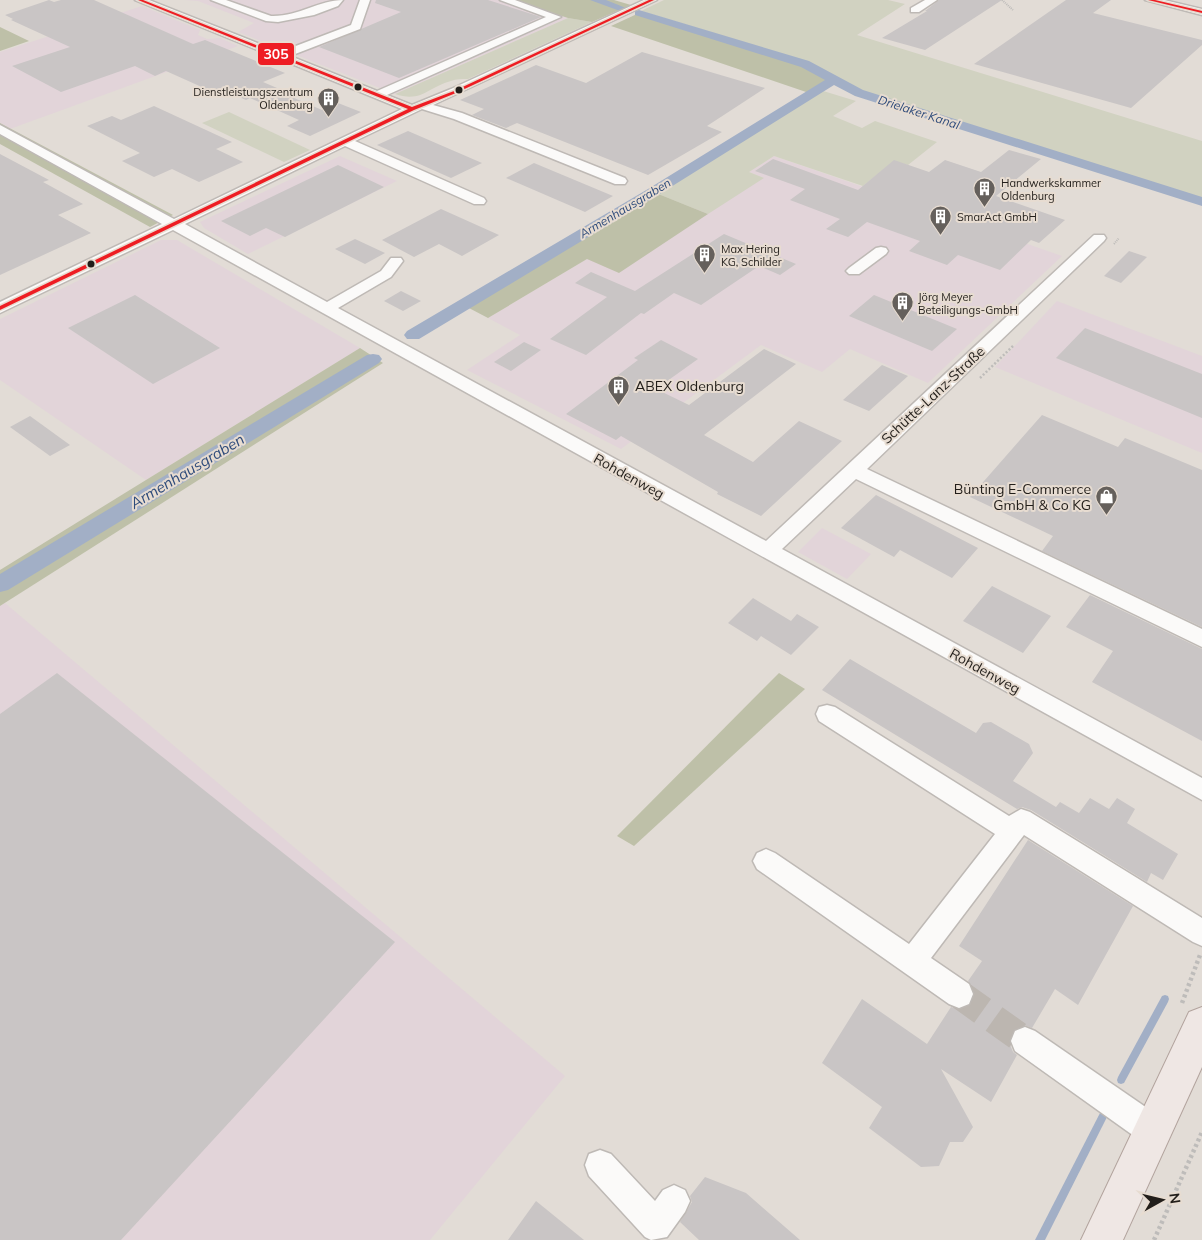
<svg xmlns="http://www.w3.org/2000/svg" width="1202" height="1240" font-family="Mulish,sans-serif">
<style>
.industrial{fill:#e2d4d9}
.green{fill:#d1d2c1}
.forest{fill:#bec0a8}
.lines{fill:none;stroke-linecap:round;stroke-linejoin:round}
.stream{fill:#a2afc6;fill-rule:evenodd}
.canal{fill:#a2afc6;fill-rule:evenodd}
.building{fill:#c9c5c5}
.minor-tunnel{stroke:#bcb6b0;stroke-width:29;stroke-dasharray:29 14;stroke-linecap:butt}
.minor-casing{stroke:#beb9b5;stroke-width:3}
.major-casing{stroke:#b2a39d;stroke-width:2}
.path-far2{stroke:#bebcba;stroke-width:2;stroke-dasharray:1 1;stroke-linecap:butt}
.path-far1{stroke:#bebcba;stroke-width:2.5;stroke-dasharray:2 2;stroke-linecap:butt}
.path{stroke:#bebcba;stroke-width:4.5;stroke-dasharray:3 3;stroke-linecap:butt}
.minor{fill:#fbfaf9;fill-rule:evenodd}
.major{fill:#efe7e4;fill-rule:evenodd}
.bus-1-casing{stroke:#e7dcd1;stroke-width:3}
.bus-1{fill:#ee1d23;fill-rule:evenodd}
.bus-dot{fill:#221e1a;stroke:#e7dcd1;stroke-width:2}
.labels{text-anchor:middle;dominant-baseline:central;stroke-width:4;stroke-linejoin:round;paint-order:stroke}
.far-poi-label{font-size:11px;fill:#221e1a;stroke:#e7dcd1;text-anchor:start}
.far-water-label{font-size:12px;font-style:italic;fill:#2e4b7b;stroke:#e7dcd1}
.poi-label{font-size:14px;fill:#221e1a;stroke:#e7dcd1;text-anchor:start}
.street-label{font-size:14px;fill:#221e1a;stroke:#e7dcd1}
.water-label{font-size:15px;font-style:italic;fill:#2e4b7b;stroke:#e7dcd1}
.line-badge{stroke:#e7dcd1;stroke-width:2}
.badge-label{font-size:14px;text-anchor:middle;font-weight:bold;fill:#fff}
</style>
<rect width="100%" height="100%" fill="#e2dcd6"/>
<g class="industrial">
<path d="M184 0H513L568 18 395 94 238 32 254 23 198 1Z"/>
<path d="M142 6 200 30 198 35 207 39 220 38 238 46 10 129 0 123V52Z"/>
<path d="M340 156 397 181 248 254 204 228 200 222Z"/>
<path d="M774 156 1062 256 928 383 850 349 822 372 761 345 621 449 467 370 520 335 488 318 587 259 763 178 749 172Z"/>
<path d="M161 240H177L360 348 146 480 0 380V319Z"/>
<path d="M1057 301 1202 356V453L995 367Z"/>
<path d="M822 528 871 554 847 579 798 552Z"/>
<path d="M5 603 565 1076 430 1240H0V606Z"/>
</g>
<g class="green">
<path d="M664 0H888L905 4 857 35 1202 141V199L863 92 806 61 641 11Z"/>
<path d="M568 18 592 22 468 79C462 79 456 79 451 81 428 87 422 103 395 94Z"/>
<path d="M820 90 856 101 833 116 862 128 875 121 937 142 908 165 894 161 863 186 774 156 749 172 764 178 708 214 656 193Z"/>
<path d="M229 112 310 150 284 162 202 123Z"/>
</g>
<g class="forest">
<path d="M513 0H614L631 5 592 22 568 18Z"/>
<path d="M637 14 803 65 830 79 809 93 611 26Z"/>
<path d="M0 27 29 41 0 51Z"/>
<path d="M0 123 173 215 150 227 0 144Z"/>
<path d="M656 193 708 214 619 273 587 259 488 318 467 307Z"/>
<path d="M360 348 383 363 0 606V570Z"/>
<path d="M779 673 805 689 634 846 617 836Z"/>
</g>
<g class="lines">
<g class="stream">
<path d="M1165 995 1168 996 1169 999 1168 1002 1124 1083 1121 1084 1118 1083 1117 1080 1118 1077 1162 996Z"/>
<path d="M1103 1112 1106 1113 1107 1116 1106 1119 1045 1240H1035L1100 1113Z"/>
</g>
<g class="canal">
<path d="M590 0H606L626 8 620 11Z"/>
<path d="M639 10 809 61 863 90 1202 197V206L855 96 834 85 658 195 419 339H407L404 335 407 331 648 189 825 80 801 67 635 15V11Z"/>
<path d="M373 354 379 355 382 359 379 363 8 590 0 592V574L367 355Z"/>
</g>
</g>
<g class="building">
<path d="M49 0 54 2 61 0H94L193 44 205 40 285 73 263 82 277 88 273 89 322 110 338 103 361 112 310 136 287 126 299 120 250 98 246 100 232 94 224 97 166 71 155 76 135 66 61 92 12 66 70 47 11 20 13 19 5 15Z"/>
<path d="M376 0H488L541 17 399 78 319 47 401 12 375 3Z"/>
<path d="M939 0H1002L925 50 882 38 927 11H925Z"/>
<path d="M1066 0H1111L1093 13 1202 40V45L1131 108 974 64Z"/>
<path d="M642 52 765 88 707 126 722 132 648 175 517 123 506 128 472 115 484 109 460 100 536 65 586 83Z"/>
<path d="M154 106 232 142 216 149 243 162 199 182 172 169 154 177 122 161 140 153 87 126 112 116 121 120Z"/>
<path d="M408 131 482 163 451 178 377 145Z"/>
<path d="M1009 150 1041 159 996 196 1065 220 1039 243 1031 240 1000 270 958 255 947 265 909 251 920 241 867 222 848 237 826 229 840 219 790 200 805 189 755 171 773 159 858 190 894 160 929 172 945 160 981 172Z"/>
<path d="M0 154 49 180 43 182 83 204 58 215 91 233 0 275Z"/>
<path d="M534 163 613 196 585 212 506 178Z"/>
<path d="M338 165 384 187 285 237 266 228 250 236 221 221Z"/>
<path d="M441 209 499 235 462 256 439 244 414 257 382 240Z"/>
<path d="M724 234 796 264 780 275 759 266 701 305 674 293 644 314 641 313 586 355 550 339 607 297 575 283 591 272 635 291Z"/>
<path d="M355 239 385 253 365 264 335 249Z"/>
<path d="M1129 251 1147 257 1121 283 1104 276Z"/>
<path d="M401 291 421 301 403 311 384 301Z"/>
<path d="M135 295 220 348 153 384 68 328Z"/>
<path d="M874 295 957 329 932 351 849 316Z"/>
<path d="M1085 328 1202 374V418L1056 358Z"/>
<path d="M661 340 698 359 656 389 689 405 764 349 796 364 704 435 753 462 799 421 842 441 761 516 717 494 718 492 621 436 616 440 566 414 638 360 634 358Z"/>
<path d="M524 342 541 350 511 371 494 362Z"/>
<path d="M882 365 908 376 869 411 843 400Z"/>
<path d="M1042 415 1118 447 1125 438 1202 470V627L1042 551 1053 536 970 497Z"/>
<path d="M30 416 70 445 50 456 10 427Z"/>
<path d="M876 495 978 548 952 578 900 550 894 557 841 528Z"/>
<path d="M992 586 1051 616 1023 653 963 621Z"/>
<path d="M1090 595 1202 649V741L1092 682 1113 651 1066 627Z"/>
<path d="M753 598 791 621 797 614 819 627 791 655 761 636 757 641 728 623Z"/>
<path d="M850 659 976 733 983 723 991 722 1029 744 1033 753 1013 781 1056 807 1060 802 1079 813 1090 798 1109 809 1117 798 1135 809 1127 823 1178 854 1163 880 1151 873 1147 882 1031 810 1022 807 1017 809 822 690Z"/>
<path d="M57 673 395 942 121 1240H0V714Z"/>
<path d="M1028 840 1133 906 1078 1005 1055 989 1032 1028 1024 1025 1013 1030 1009 1042 1013 1052 1017 1055 991 1102 941 1069 973 1127 963 1142H950L939 1166 921 1167 869 1128 882 1107 822 1063 862 999 927 1044 951 1007 960 1010 971 1005 975 993 968 981 982 961 959 946Z"/>
<path d="M705 1177 746 1193 800 1240H699L680 1222 692 1202 690 1196Z"/>
<path d="M536 1201 584 1240H508Z"/>
</g>
<g class="lines">
<path class="minor-tunnel" d="M959 994 1025 1041"/>
<defs>
<g id="minor">
<path d="M135 0H149L280 52 351 25 360 0H370L360 29 290 56 377 91 546 17 500 0H515L561 17 387 95 412 105 451 89 644 0H657L433 105 462 113 625 178 627 181 625 184H615L454 119 422 109 355 141 484 198 486 201 484 204H474L345 146 185 224 327 302 381 271 391 258H401L403 261 391 277 338 308 766 541 1094 235H1104L1106 238 1104 241 867 469 1202 629V647L856 479 782 549 1202 778V800L173 230 0 313V302L162 224 0 134V125L174 219 402 109Z"/>
<path d="M211 0H226L271 16C298 17 319 0 343 0L338 6 314 15 278 22 266 21Z"/>
<path d="M925 0H937L919 12H911V8Z"/>
<path d="M1145 0H1164L1202 9V15Z"/>
<path d="M881 247 886 248 888 251 886 254 859 274H849L846 271 849 268 876 248Z"/>
<path d="M827 705 835 707 1009 816 1021 809 1030 812 1202 918V946L1193 942 1024 835 931 958 969 984 973 994 969 1004 959 1008 949 1004 757 869 753 861 757 853 766 849 775 853 909 944 995 834 819 721 816 714 819 707Z"/>
<path d="M1025 1027 1035 1031 1163 1119 1167 1130 1163 1141 1152 1145 1141 1141 1015 1051 1011 1041 1015 1031Z"/>
<path d="M600 1150 611 1154 655 1201 663 1190 674 1185 685 1190 690 1201 685 1212 667 1237 651 1240 645 1237 589 1176 585 1165 589 1154Z"/>
</g>
<path id="major" d="M1202 1007V1067L1123 1240H1081L1189 1012Z"/>
</defs>
<use href="#minor" class="minor-casing"/>
<use href="#major" class="major-casing"/>
<g class="path-far2">
<path d="M1002 0 1013 10"/>
<path d="M1114 244 1119 238"/>
</g>
<path class="path-far1" d="M980 378 1013 346"/>
<g class="path">
<path d="M1182 1003 1200 955"/>
<path d="M1154 1240 1202 1132"/>
</g>
<use href="#minor" class="minor"/>
<use href="#major" class="major"/>
<defs>
<g id="bus-1">
<path d="M138 0H143L412 107 454 91 649 0H654L456 93 414 110 0 310V306L408 109Z"/>
<path d="M1148 0H1155L1202 11V13Z"/>
</g>
</defs>
<use href="#bus-1" class="bus-1-casing"/>
<use href="#bus-1" class="bus-1"/>
</g>
<defs>
<symbol id="building-pin" viewBox="-11 -11 22 30"><path d="M0 17L-7.5 6A9.5 9.5 0 1 1 7.5 6Z" fill="#65605c" stroke="#e7dcd1"/><path d="M-4-6H4V6H1V3H-1V6H-4ZM-2.5-4.3h1.7v1.8h-1.7ZM.8-4.3h1.7v1.8H.8ZM-2.5-1h1.7V.8h-1.7ZM.8-1h1.7V.8H.8Z" fill="#fff"/></symbol>
<symbol id="shop-pin" viewBox="-11 -11 22 30"><path d="M0 17L-7.5 6A9.5 9.5 0 1 1 7.5 6Z" fill="#65605c" stroke="#e7dcd1"/><path d="M-5-2.5h2.3a2.7 3.5 0 0 1 5.4 0H5L5.5 6h-11ZM-1.5-2.5h3a1.5 2.3 0 0 0-3 0Z" fill="#fff"/></symbol>
</defs>
<g fill-rule="evenodd">
<use href="#building-pin" x="316" y="86" width="25" height="34"/>
<use href="#building-pin" x="972" y="176" width="25" height="34"/>
<use href="#building-pin" x="928" y="204" width="25" height="34"/>
<use href="#building-pin" x="692" y="242" width="25" height="34"/>
<use href="#building-pin" x="890" y="290" width="25" height="34"/>
<use href="#building-pin" x="606" y="374" width="25" height="34"/>
<use href="#shop-pin" x="1094" y="484" width="25" height="34"/>
</g>
<g class="bus-dot">
<circle cx="358" cy="87" r="4.5"/>
<circle cx="459" cy="90" r="4.5"/>
<circle cx="91" cy="264" r="4.5"/>
</g>
<g class="labels">
<g class="far-poi-label">
<text x="313" y="92" text-anchor="end">Dienstleistungszentrum<tspan x="313" dy="13">Oldenburg</tspan></text>
<text x="1001" y="183">Handwerkskammer<tspan x="1001" dy="13">Oldenburg</tspan></text>
<text x="957" y="217">SmarAct GmbH</text>
<text x="721" y="249">Max Hering<tspan x="721" dy="13">KG, Schilder</tspan></text>
<text x="918" y="297">Jörg Meyer<tspan x="918" dy="13">Beteiligungs-GmbH</tspan></text>
</g>
<g class="far-water-label">
<text transform="translate(919 112) rotate(18)">Drielaker Kanal</text>
<text transform="translate(625 208) rotate(-31)">Armenhausgraben</text>
</g>
<g class="poi-label">
<text x="635" y="386">ABEX Oldenburg</text>
<text x="1091" y="489" text-anchor="end">Bünting E-Commerce<tspan x="1091" dy="16">GmbH &amp; Co KG</tspan></text>
</g>
<g class="street-label">
<text transform="translate(933 395) rotate(-43)">Schütte-Lanz-Straße</text>
<text transform="translate(629 476) rotate(29)">Rohdenweg</text>
<text transform="translate(985 671) rotate(29)">Rohdenweg</text>
</g>
<g class="water-label">
<text transform="translate(187 471) rotate(-31)">Armenhausgraben</text>
</g>
</g>
<rect class="line-badge" x="257" y="42" width="38" height="24" rx="5" fill="#ee1d23"/>
<g class="badge-label">
<text x="276" y="59">305</text>
</g>
<g transform="translate(1162 1200) rotate(82)" stroke="#e7dcd1" stroke-width="4" paint-order="stroke">
<path d="M0-4L9 19L0 12L-9 19Z" fill="#221e1a"/>
<text y="-8" font-size="14" font-weight="bold" text-anchor="middle" fill="#221e1a">N</text>
</g>
</svg>
